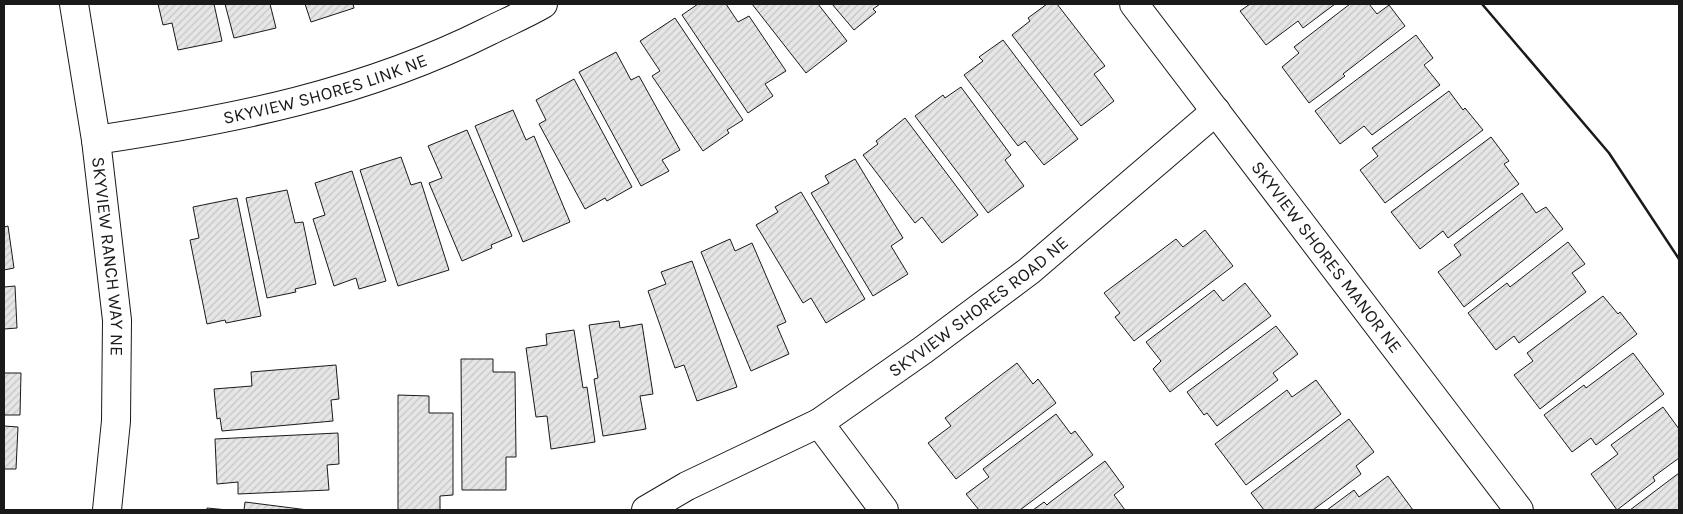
<svg xmlns="http://www.w3.org/2000/svg" width="1683" height="514" font-family="Karla,sans-serif">
<style>
.building{fill:url(#building-hatch);stroke:#1a1a1a}
.lines{fill:none;stroke-linecap:round;stroke-linejoin:round}
.minor-casing{stroke:#1a1a1a;stroke-width:30}
.minor{stroke:#fff;stroke-width:28}
.wall{stroke:#1a1a1a;stroke-width:2.5}
.labels{text-anchor:middle;dominant-baseline:central;stroke-width:4;stroke-linejoin:round;paint-order:stroke}
.street-label{font-size:18px;fill:#1a1a1a;stroke:#fff}
</style>
<defs>
<pattern id="building-hatch" width="6" height="6" patternUnits="userSpaceOnUse" patternTransform="scale(1.25)"><rect width="6" height="6" fill="#e6e6e6"/><path d="M-1 1l2-2M0 6l6-6M5 7l2-2" fill="none" stroke="#c5c5c5"/></pattern>
</defs>
<rect width="100%" height="100%" fill="#fff"/>
<g class="building">
<path d="M158 4H214L222 41 178 50 172 23 163 25Z"/>
<path d="M225 4H270L276 28 234 38Z"/>
<path d="M305 4H353L354 8 311 22Z"/>
<path d="M698 4H726L738 22 749 16 786 71 765 84 773 96 748 113 682 15Z"/>
<path d="M752 4H818L847 41 806 73Z"/>
<path d="M832 4H880L873 9 876 12 854 30Z"/>
<path d="M1047 4H1057L1105 66 1094 74 1114 101 1081 126 1012 35 1030 21 1028 18Z"/>
<path d="M1250 4H1335L1303 28 1298 21 1266 45 1240 11Z"/>
<path d="M1350 4H1369L1377 14 1389 5 1405 26 1343 74 1345 76 1309 103 1282 67 1299 53 1294 47Z"/>
<path d="M675 18 743 120 727 130 729 133 703 151 652 76 660 71 640 41Z"/>
<path d="M1416 35 1433 58 1424 65 1440 85 1372 135 1364 126 1340 144 1315 111Z"/>
<path d="M1003 40 1078 139 1044 165 1025 141 1018 146 964 75 983 61 979 57Z"/>
<path d="M616 52 631 80 639 76 680 150 662 160 669 171 641 186 579 72Z"/>
<path d="M574 79 632 187 607 201 605 198 585 209 539 124 546 120 536 100Z"/>
<path d="M961 87 1011 155 1005 160 1024 186 988 213 915 116 943 95 945 98Z"/>
<path d="M1449 91 1463 110 1465 108 1483 130 1385 203 1360 170 1378 156 1372 148Z"/>
<path d="M513 110 526 140 534 136 570 222 523 242 475 126Z"/>
<path d="M905 118 978 215 942 243 922 217 915 223 863 155 878 144 876 141Z"/>
<path d="M467 130 512 236 491 245 492 248 462 261 429 183 442 178 428 146Z"/>
<path d="M1491 137 1509 161 1504 164 1519 184 1448 238 1443 231 1420 249 1391 212Z"/>
<path d="M401 157 411 185 421 182 449 270 398 286 360 170Z"/>
<path d="M855 159 903 238 891 246 908 274 873 296 811 193 829 183 825 176Z"/>
<path d="M352 171 386 281 359 289 356 278 334 286 313 219 325 215 315 183Z"/>
<path d="M287 190 295 223 303 222 316 284 295 289 296 292 267 298 246 198Z"/>
<path d="M801 192 865 299 826 323 811 298 803 303 756 225 778 212 775 207Z"/>
<path d="M1522 193 1536 213 1546 207 1563 229 1464 307 1438 272 1461 255 1454 245Z"/>
<path d="M237 198 261 316 226 323 225 320 207 324 190 240 199 238 193 207Z"/>
<path d="M8 226 14 268 4 270V227Z"/>
<path d="M1205 230 1233 266 1134 341 1115 317 1120 313 1104 293 1176 239 1183 247Z"/>
<path d="M730 239 735 251 752 243 786 322 777 326 789 354 751 371 701 252Z"/>
<path d="M1568 242 1585 264 1572 273 1586 292 1519 343 1514 336 1496 350 1468 313 1507 283 1510 287Z"/>
<path d="M692 261 737 387 697 401 684 365 675 368 648 291 666 284 661 272Z"/>
<path d="M1245 283 1271 316 1170 392 1153 369 1161 361 1146 342 1214 290 1223 301Z"/>
<path d="M15 286 17 328 4 329V287Z"/>
<path d="M1603 296 1618 314 1620 312 1637 334 1540 409 1514 375 1533 361 1527 353Z"/>
<path d="M619 321 620 328 642 324 653 394 640 396 646 429 603 436 594 379 598 378 589 325Z"/>
<path d="M1276 326 1298 354 1273 373 1278 380 1217 426 1207 413 1204 415 1187 392Z"/>
<path d="M574 330 583 388 587 387 595 442 551 449 547 416 536 417 526 348 547 345 546 334Z"/>
<path d="M1633 353 1664 394 1596 445 1591 438 1572 452 1544 415 1584 385 1586 388Z"/>
<path d="M461 359H493V372H515L516 457H506V490H462Z"/>
<path d="M1017 363 1033 384 1038 379 1056 403 956 479 928 443 951 426 945 418Z"/>
<path d="M336 365 339 399 331 400 333 421 222 431 220 418 217 419 214 389 252 386 251 372Z"/>
<path d="M4 373H21L20 415H4Z"/>
<path d="M1316 380 1341 414 1246 485 1215 444 1287 390 1292 397Z"/>
<path d="M398 395 429 396V413H453V495L440 496V510H398Z"/>
<path d="M1663 407 1679 429V458L1653 477 1655 481 1617 510 1591 474 1618 454 1611 445Z"/>
<path d="M1056 414 1071 434 1075 431 1093 455 1020 510H979L966 494 989 477 983 469Z"/>
<path d="M1349 419 1374 452 1356 466 1361 474 1313 510H1264L1251 493Z"/>
<path d="M4 426 18 427 16 469H4Z"/>
<path d="M338 433 339 464 327 465 329 490 238 494V482L217 484 215 439Z"/>
<path d="M1105 461 1124 487 1114 495 1125 510H1033L1044 502 1047 505 1049 503Z"/>
<path d="M1679 473V510H1630Z"/>
<path d="M1388 476 1413 510H1327L1354 490 1359 497Z"/>
<path d="M245 502 308 510H244Z"/>
<path d="M207 508 228 510H207Z"/>
</g>
<g class="lines">
<defs>
<g id="minor">
<path id="s1" d="M74 4 96 140 117 320 116 421 107 510"/>
<path id="s2" d="M1134 4 1519 510"/>
<path id="s3" d="M96 140C235 119 363 94 489 31 507 22 526 14 543 4"/>
<path d="M646 510 687 486 819 423"/>
<path id="s4" d="M884 510 819 423 923 350 1029 271 1216 111"/>
</g>
</defs>
<use href="#minor" class="minor-casing"/>
<use href="#minor" class="minor"/>
<path class="wall" d="M1482 4 1609 153 1679 259"/>
</g>
<g class="labels">
<g class="street-label">
<text stroke="none"><textPath href="#s3" startOffset="235">SKYVIEW SHORES LINK NE</textPath></text>
<text stroke="none"><textPath href="#s1" startOffset="255">SKYVIEW RANCH WAY NE</textPath></text>
<text stroke="none"><textPath href="#s2" startOffset="318">SKYVIEW SHORES MANOR NE</textPath></text>
<text stroke="none"><textPath href="#s4" startOffset="306">SKYVIEW SHORES ROAD NE</textPath></text>
</g>
</g>
<rect width="1683" height="514" fill="none" stroke="#1a1a1a" stroke-width="10"/>
</svg>
